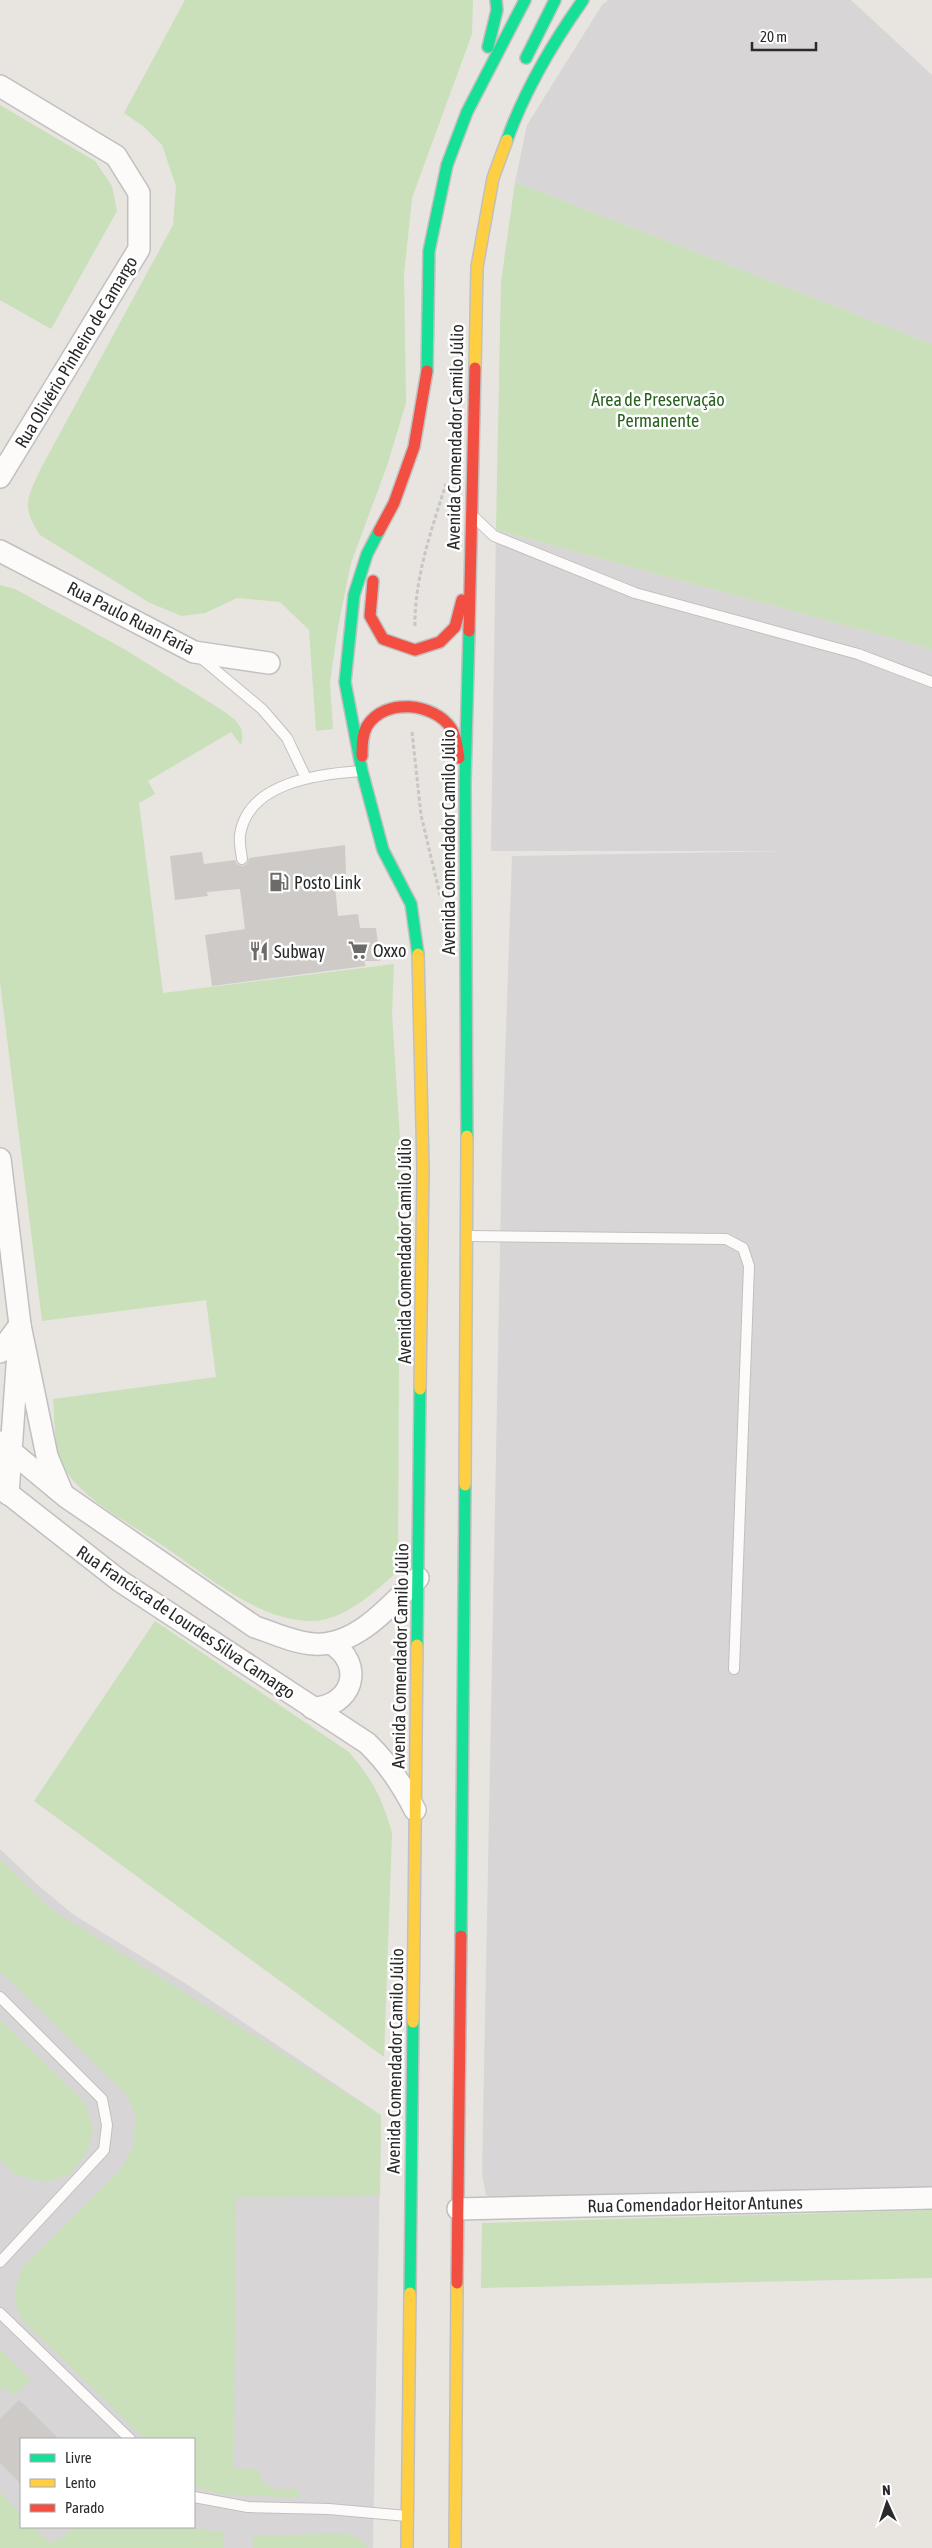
<svg xmlns="http://www.w3.org/2000/svg" width="932" height="2548" font-family="'Asap Condensed',sans-serif">
<style>
.industrial{fill:#d8d5d7;fill-rule:evenodd}
.green{fill:#c9e0bb}
.building{fill:#cdcac7}
.lines{fill:none;stroke-linecap:round;stroke-linejoin:round}
.lane-casing{stroke:#c1c0c0;stroke-width:12}
.street-casing{stroke:#c1c0c0;stroke-width:24}
.fast-casing{stroke:#c1c0c0;stroke-width:14}
.slow-casing{stroke:#c1c0c0;stroke-width:14}
.jam-casing{stroke:#c1c0c0;stroke-width:14}
.path{stroke:#c6c6c5;stroke-width:3;stroke-dasharray:4 2.5;stroke-linecap:butt}
.lane{stroke:#fcfbfa;stroke-width:10}
.street{stroke:#fcfbfa;stroke-width:21}
.fast{stroke:#16e098;stroke-width:11}
.slow{stroke:#ffcf43;stroke-width:11}
.jam{stroke:#f24e42;stroke-width:11}
.labels{text-anchor:middle;dominant-baseline:central;stroke-width:5;stroke-linejoin:round;paint-order:stroke}
.street-label{font-size:18px;fill:#2a2a2a;stroke:#fff}
.park-label{font-size:18px;fill:#29611f;stroke:#fff}
.poi-label{font-size:18px;fill:#2a2a2a;stroke:#fff;text-anchor:start}
</style>
<rect width="100%" height="100%" fill="#e8e4e0"/>
<g class="industrial">
<path d="M608 0H851L932 75V344L515 182 527 125 602 5Z"/>
<path d="M496 530 932 649V2189L503 2202 486 2195 482 2174 502 1147 512 856 788 851H491Z"/>
<path d="M0 1849 39 1886 74 1915 188 1985 381 2115 373 2548H0ZM21 2439H194V2527H21Z"/>
</g>
<g class="green">
<path d="M185 0H473L472 34 412 198 404 275 406 403 387 466 351 563 338 627 330 682 333 729 316 731 309 630 280 602 237 598 205 613 182 616 150 603 40 535C21 506 27 499 40 470L173 225 176 186 162 145 144 127 124 113Z"/>
<path d="M0 105 95 161 112 186 117 211 51 329 0 300Z"/>
<path d="M515 182 932 344V649L496 530 501 282Z"/>
<path d="M0 585 15 589 124 649 222 710C236 720 246 727 241 745L231 732 148 781 155 794 139 803 163 993 394 964 392 1014 400 1138 398 1571C376 1591 344 1621 312 1621 294 1621 276 1616 261 1609 226 1593 194 1567 162 1545 135 1527 83 1499 67 1472 53 1451 55 1423 53 1399L216 1377 206 1300 42 1321 0 982Z"/>
<path d="M155 1621 349 1752C373 1780 382 1798 392 1833L384 2057 34 1801Z"/>
<path d="M0 1859 52 1910 381 2115 380 2196 236 2197 234 2468 257 2469C267 2494 275 2488 299 2489L300 2498 221 2494 194 2486V2439H145L23 2321C11 2297 13 2292 23 2267L121 2169 134 2145 135 2115 127 2095 0 1971Z"/>
<path d="M0 2019 86 2104 93 2130 86 2154 69 2175 45 2182 16 2175 0 2160Z"/>
<path d="M932 2210V2278L481 2288 482 2223Z"/>
<path d="M0 2349 31 2380 12 2396 5 2386 0 2391Z"/>
<path d="M0 2492 21 2514V2527H34L50 2543 60 2539 73 2527H192L196 2529 224 2532 223 2548H0Z"/>
<path d="M344 2533 361 2539 367 2548H253V2536Z"/>
</g>
<g class="building">
<path d="M345 845 346 874 334 875 338 916 358 914 360 928H376L380 961H364L366 966 212 986 205 935 245 929 240 889 207 892 208 896 175 900 170 856 202 852 204 864 235 860 237 864 242 866 247 864 249 858Z"/>
<path d="M19 2400 59 2439H21V2484L0 2463V2419Z"/>
</g>
<g class="lines">
<defs>
<g id="lane">
<path d="M475 518 494 536 635 593 858 654 932 682"/>
<path d="M201 658 262 709 287 738 306 778"/>
<path d="M242 859C241 851 239 842 240 835 248 782 319 774 361 771"/>
<path d="M468 1236 726 1239 743 1248 749 1266 734 1669"/>
<path d="M0 1997 102 2099 107 2125 104 2150 0 2262"/>
<path d="M0 2313 130 2439"/>
<path d="M194 2497 248 2507 329 2509 407 2516"/>
</g>
<g id="street">
<path d="M0 86 116 156 139 193V249L0 477"/>
<path d="M0 551 194 652 269 663"/>
<path d="M0 1159 20 1325 47 1456 62 1492"/>
<path d="M0 1352 20 1325"/>
<path d="M0 1442 65 1496 255 1627C274 1633 294 1643 314 1644 356 1647 391 1605 418 1578"/>
<path d="M0 1487 120 1581 367 1743C388 1763 402 1784 415 1810"/>
<path d="M8 1494 18 1352"/>
<path d="M312 1708C352 1707 366 1665 331 1643"/>
<path d="M458 2209 932 2198"/>
</g>
<g id="fast">
<path d="M488 47 497 10 496 0"/>
<path d="M526 58 555 0"/>
<path d="M507 140C525 89 552 44 583 0"/>
<path d="M427 371 429 251 447 165 467 112 525 0"/>
<path d="M379 531 367 554 354 595 345 682 362 771 383 850 411 904 418 954"/>
<path d="M467 1136 465 783 469 631"/>
<path d="M417 1645 420 1389"/>
<path d="M461 1936 465 1485"/>
<path d="M410 2293 413 2022"/>
</g>
<g id="slow">
<path d="M475 368 477 267 493 178 507 140"/>
<path d="M418 954 423 1169 420 1389"/>
<path d="M465 1485 467 1136"/>
<path d="M413 2022 417 1645"/>
<path d="M407 2548 410 2293"/>
<path d="M455 2548 457 2283"/>
</g>
<g id="jam">
<path d="M379 531 394 503 414 447 427 371"/>
<path d="M373 581 370 616 383 639 415 650 440 642 455 627 462 600"/>
<path d="M469 631 475 368"/>
<path d="M362 756C362 746 362 735 367 726 385 697 434 703 451 728 457 737 457 748 459 758"/>
<path d="M457 2283 461 1936"/>
</g>
</defs>
<use href="#lane" class="lane-casing"/>
<use href="#street" class="street-casing"/>
<use href="#fast" class="fast-casing"/>
<use href="#slow" class="slow-casing"/>
<use href="#jam" class="jam-casing"/>
<g class="path">
<path d="M415 626C414 580 432 527 446 484"/>
<path d="M412 732 421 815 440 895"/>
</g>
<use href="#lane" class="lane"/>
<use href="#street" class="street"/>
<use href="#fast" class="fast"/>
<use href="#slow" class="slow"/>
<use href="#jam" class="jam"/>
</g>
<defs>
<symbol id="fuel-bare" viewBox="-9 -9 18 18"><path d="M-5.5-6h7V0h2V4h1.3V-2.5L3-4.5l.8-.8L6-3V5H2.5V1h-1V6h-7ZM-4.2-4.7v3.2H.2V-4.7Z" fill="#6c6b6a" stroke="#fff" stroke-width="2.5" paint-order="stroke"/></symbol>
<symbol id="supermarket-bare" viewBox="-9 -9 18 18"><path d="M-6-5.5h2.5l.6 2H6L4.5 2H-2.5L-4.4-4H-6ZM-1.5 3.2a1.3 1.3 0 1 0 .1 0ZM3 3.2a1.3 1.3 0 1 0 .1 0Z" fill="#6c6b6a" stroke="#fff" stroke-width="2.5" paint-order="stroke"/></symbol>
<symbol id="restaurant-bare" viewBox="-9 -9 18 18"><path d="M-5-6h1v4h1v-4h1v4h1v-4h1v5L-1.5 .5V6h-2V.5L-5-1ZM5-6V6H3V1.5H1.5Q1.5-4 5-6Z" fill="#6c6b6a" stroke="#fff" stroke-width="2.5" paint-order="stroke"/></symbol>
</defs>
<g fill-rule="evenodd">
<use href="#fuel-bare" x="265" y="868" width="28" height="28"/>
<use href="#supermarket-bare" x="344" y="936" width="28" height="28"/>
<use href="#restaurant-bare" x="245" y="937" width="28" height="28"/>
</g>
<g class="labels">
<g class="street-label">
<text transform="translate(76 352) rotate(-59)">Rua Olivério Pinheiro de Camargo</text>
<text transform="translate(455 437) rotate(-89)">Avenida Comendador Camilo Júlio</text>
<text transform="translate(131 618) rotate(27)">Rua Paulo Ruan Faria</text>
<text transform="translate(448 842) rotate(-90)">Avenida Comendador Camilo Júlio</text>
<text transform="translate(404 1251) rotate(-90)">Avenida Comendador Camilo Júlio</text>
<text transform="translate(186 1622) rotate(34)">Rua Francisca de Lourdes Silva Camargo</text>
<text transform="translate(400 1656) rotate(-89)">Avenida Comendador Camilo Júlio</text>
<text transform="translate(395 2061) rotate(-89)">Avenida Comendador Camilo Júlio</text>
<text transform="translate(695 2204) rotate(-1)">Rua Comendador Heitor Antunes</text>
</g>
<g class="park-label">
<text x="658" y="399">Área de Preservação<tspan x="658" dy="21">Permanente</tspan></text>
</g>
<g class="poi-label">
<text x="294" y="882">Posto Link</text>
<text x="373" y="950">Oxxo</text>
<text x="274" y="951">Subway</text>
</g>
</g>
<rect x="20" y="2438" width="175" height="90" fill="#ffffff" stroke="#aaaaaa"/>
<rect x="30" y="2454" width="25" height="8" fill="#16e098" stroke="#aaaaaa"/>
<text x="65" y="2463" font-size="15" fill="#2a2a2a">Livre</text>
<rect x="30" y="2479" width="25" height="8" fill="#ffcf43" stroke="#aaaaaa"/>
<text x="65" y="2488" font-size="15" fill="#2a2a2a">Lento</text>
<rect x="30" y="2504" width="25" height="8" fill="#f24e42" stroke="#aaaaaa"/>
<text x="65" y="2513" font-size="15" fill="#2a2a2a">Parado</text>
<g transform="translate(887 2503) rotate(357)" stroke="#ffffff" stroke-width="4" paint-order="stroke">
<path d="M0-4L9 19L0 12L-9 19Z" fill="#2a2a2a"/>
<text y="-8" font-size="14" font-weight="bold" text-anchor="middle" fill="#2a2a2a">N</text>
</g>
<path d="M752 42v8h64v-8" fill="none" stroke="#2a2a2a" stroke-width="2.5"/>
<text x="760" y="42" font-size="15" fill="#2a2a2a" stroke="#ffffff" stroke-width="4" paint-order="stroke">20 m</text>
</svg>
